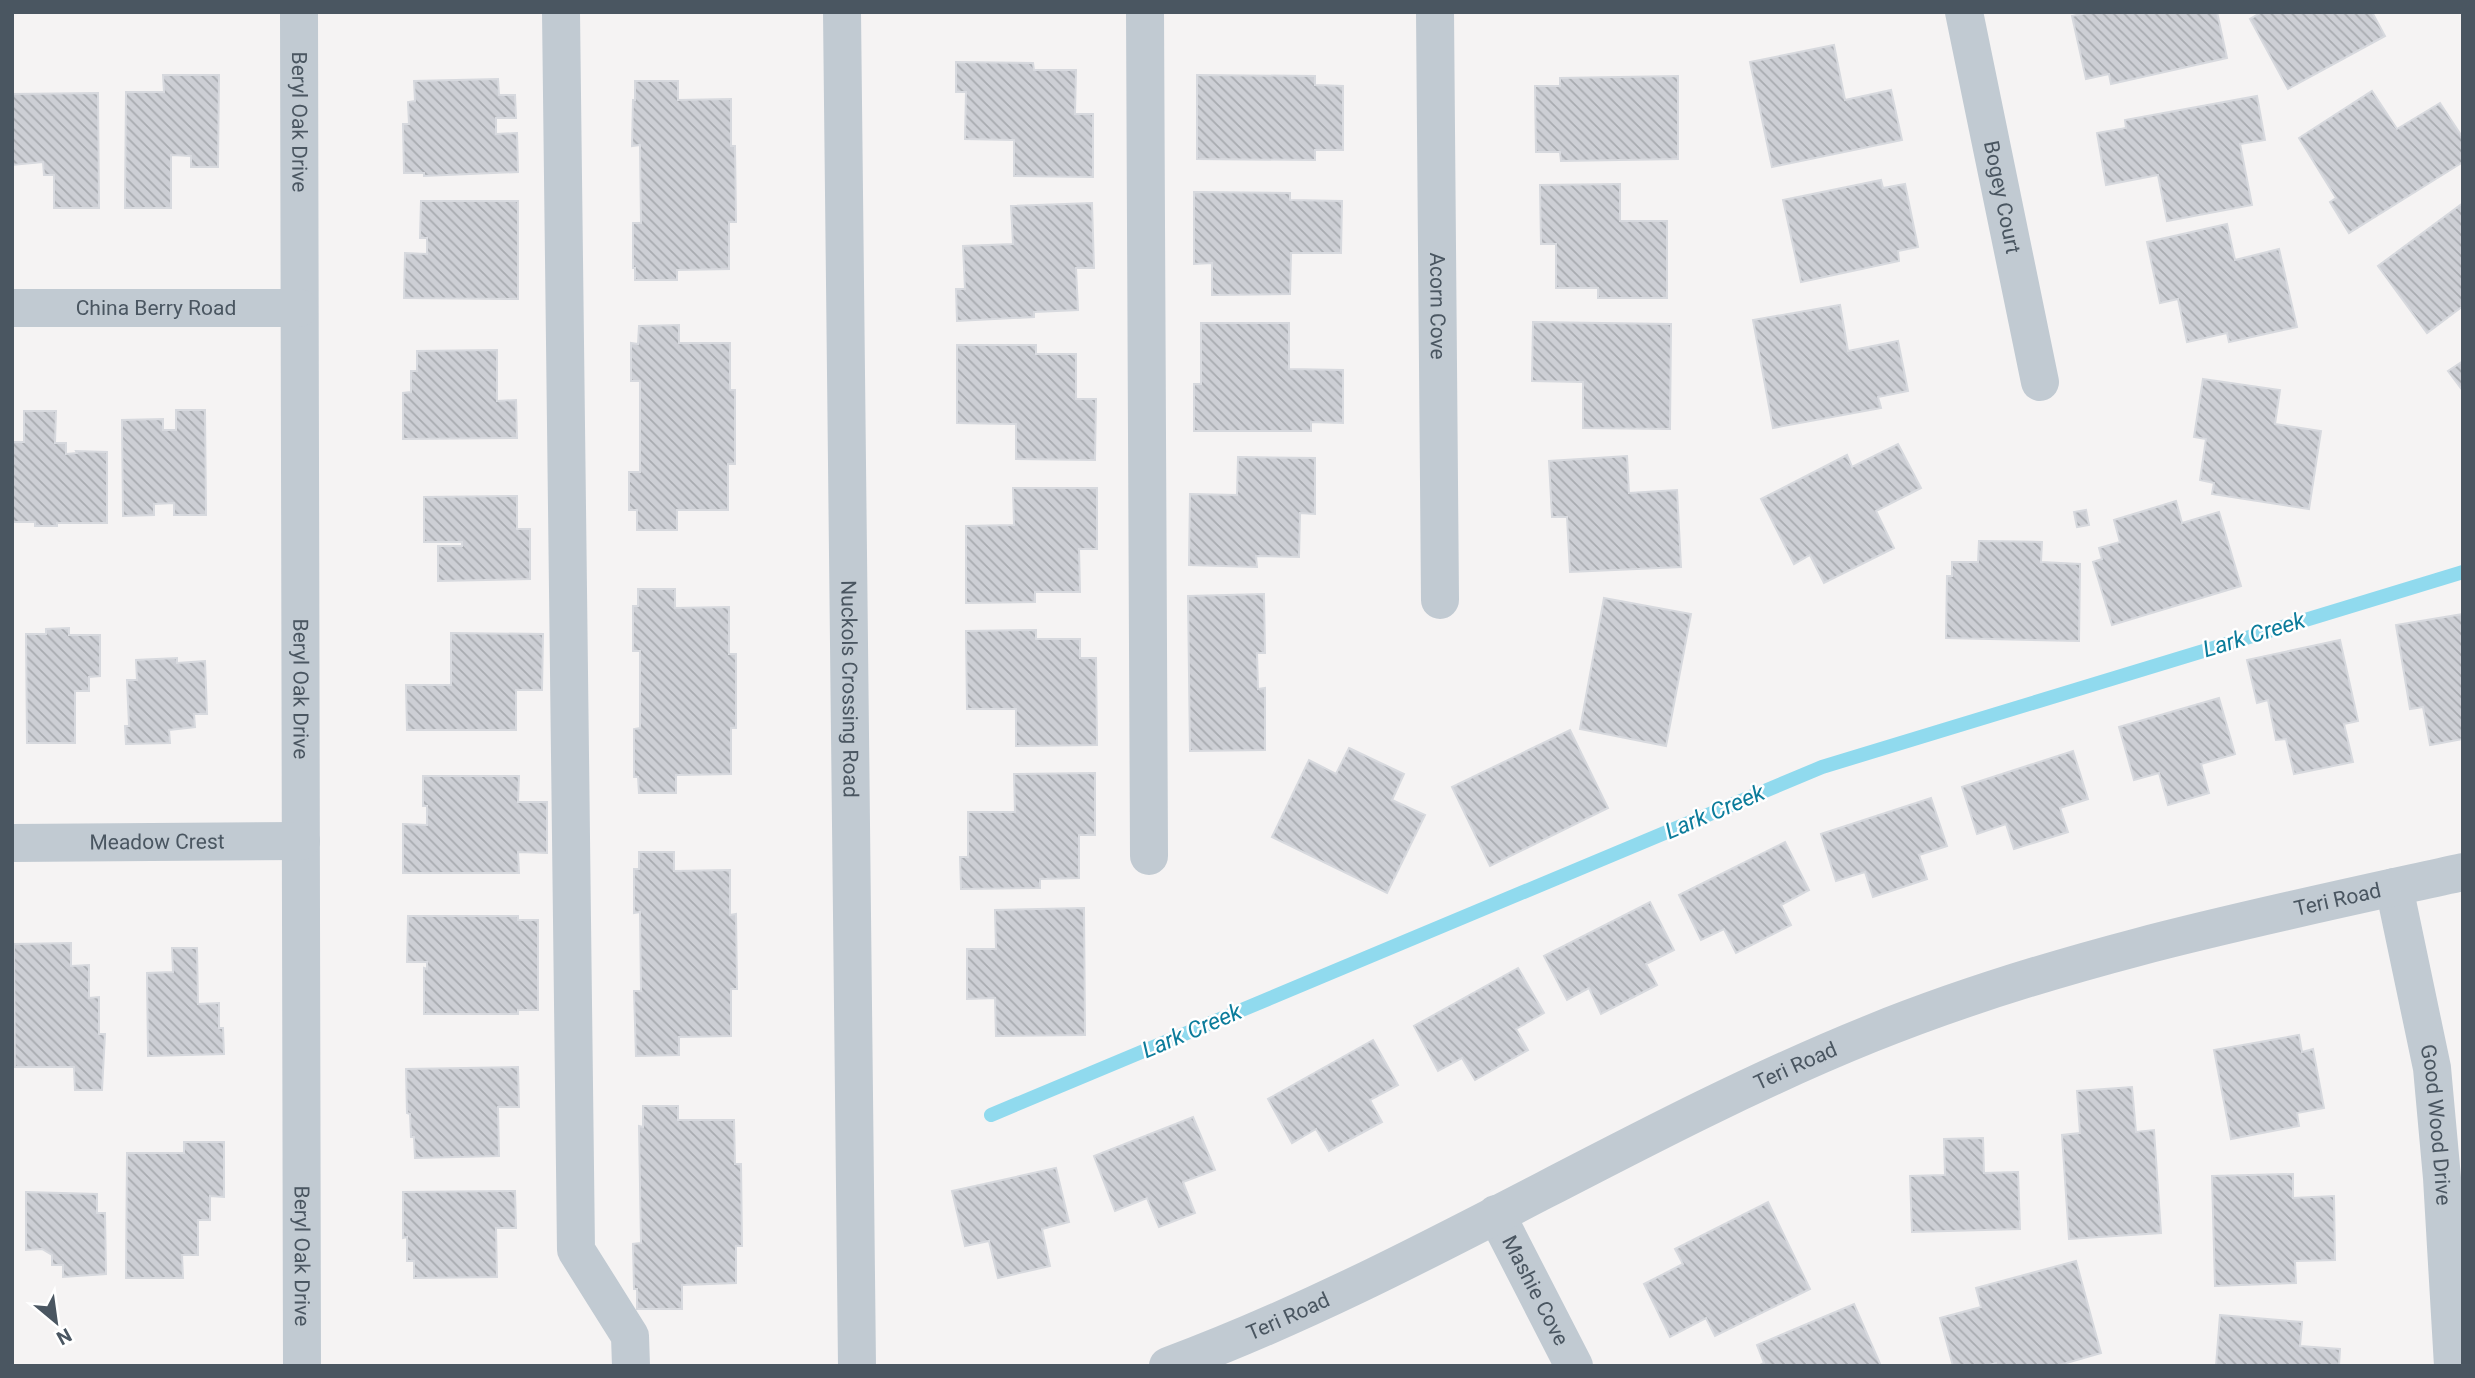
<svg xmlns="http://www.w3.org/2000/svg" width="2475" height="1378" font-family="Roboto,sans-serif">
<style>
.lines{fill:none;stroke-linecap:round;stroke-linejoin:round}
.stream{stroke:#90daee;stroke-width:14}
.building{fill:url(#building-back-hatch);stroke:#d7d9de;stroke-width:2}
.minor{stroke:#c1cad2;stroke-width:38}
.labels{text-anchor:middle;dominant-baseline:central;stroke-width:5;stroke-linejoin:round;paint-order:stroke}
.street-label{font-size:21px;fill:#4a5661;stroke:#fff}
.water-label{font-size:23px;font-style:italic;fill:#0c7c9b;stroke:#fff}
</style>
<defs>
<pattern id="building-back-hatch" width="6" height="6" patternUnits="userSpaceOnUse" patternTransform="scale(1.75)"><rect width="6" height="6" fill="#cdcfd5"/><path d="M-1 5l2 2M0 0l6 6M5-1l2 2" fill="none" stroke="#a8abb0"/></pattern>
</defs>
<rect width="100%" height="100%" fill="#f5f3f3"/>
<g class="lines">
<path class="stream" d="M991 1115 1822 767 2463 572"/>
</g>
<g class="building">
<path d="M2091 12H2217L2227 58 2111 84 2109 74 2086 79 2072 16Z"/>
<path d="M2262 12H2372L2385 36 2288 89 2250 19Z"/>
<path d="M1834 45 1845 100 1891 90 1902 140 1772 167 1750 62Z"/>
<path d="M956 62 1033 63 1034 70H1076L1075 114H1093V177L1014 176V140L965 139 966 92H956Z"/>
<path d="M163 75H219L218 167H191V156L171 155V208H125L126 92H164Z"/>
<path d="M1197 75 1315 76V85L1343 86V150H1315V160L1197 159Z"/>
<path d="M1678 76V159L1561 161 1560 152H1536L1535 86H1560V78Z"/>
<path d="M498 79 499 95H515L516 118H496V134L517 133 518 172 424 176V173H404L403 124H409L408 102 415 101 414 81Z"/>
<path d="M635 81H678V100L731 99V146H735L736 222H729V269L677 270V280H635V268H633V223H641L640 145 632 146 633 100H635Z"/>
<path d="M2372 91 2397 129 2440 103 2463 138V162L2349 233 2330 202 2336 198 2299 138Z"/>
<path d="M98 93 99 208H54V175H44L43 162 12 165V94Z"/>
<path d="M2257 96 2265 140 2240 144 2252 205 2167 221 2158 175 2106 185 2097 133 2126 128 2125 120Z"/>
<path d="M1881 180 1883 188 1905 184 1918 247 1898 251 1899 261 1801 282 1783 200Z"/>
<path d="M1620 184V221H1667V298H1598V288H1556V244H1541L1540 185Z"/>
<path d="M1194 192 1290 193V200L1342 201 1341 253H1291L1290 294 1212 295V263L1194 264Z"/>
<path d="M421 201H518V299L404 298 405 253 427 254V238H420Z"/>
<path d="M1092 203 1094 268H1076L1078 310 1034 312V317L957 321 956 289H965L963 246 1013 244 1011 206Z"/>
<path d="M2463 203V306L2427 333 2378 266Z"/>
<path d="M2227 224 2235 260 2279 249 2297 327 2229 342 2227 333 2187 342 2178 299 2160 303 2147 242Z"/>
<path d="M1840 305 1848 351 1898 341 1908 391 1878 397 1881 408 1773 428 1753 320Z"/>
<path d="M1533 322 1671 324 1670 429 1583 428V382L1532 381Z"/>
<path d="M1201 323H1289V369L1343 370V423L1311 422V431H1194V384H1201Z"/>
<path d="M679 325V343H730V390H735V464H728V510H677V530H637V510H629V472H640V381H631V343L638 344 639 326Z"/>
<path d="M957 345H1036V354H1076V399H1096L1095 460 1016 459V424L957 423Z"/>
<path d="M497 350V401L516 400 517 438 403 439V393L411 392V371H417V351Z"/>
<path d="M2463 361V391L2448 371Z"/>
<path d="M2203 379 2280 390 2275 424 2321 431 2309 509 2212 494 2214 483 2200 480 2206 439 2194 437Z"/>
<path d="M176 410H205L206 515H174V503L154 504V515L123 516 122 420 163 419V430H176Z"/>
<path d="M24 411H56L55 443H66V454L77 453 76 451 107 452V523H57V526H35V522H13V442H24Z"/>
<path d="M1898 444 1921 488 1876 511 1894 548 1824 583 1810 555 1794 564 1761 499 1847 455 1852 467Z"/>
<path d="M1627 456 1629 493 1677 490 1681 567 1570 572 1567 517H1552L1549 461Z"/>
<path d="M1238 457 1315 458V514L1300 513 1299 557 1256 556 1257 567 1189 565 1190 494 1237 495Z"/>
<path d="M1013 488H1097V549H1079L1080 592H1035V602L966 603V526L1014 525Z"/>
<path d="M517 496V529H530V579L438 581V546H462V542H424V497Z"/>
<path d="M2176 501 2182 523 2219 512 2241 586 2112 625 2093 562 2102 559 2099 548 2120 542 2114 520Z"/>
<path d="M2086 510 2089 525 2077 527 2074 512Z"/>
<path d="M1979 541 2042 542 2041 562 2080 564 2079 641 1946 638 1947 576H1952V562H1978Z"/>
<path d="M638 589H675V608L729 607V654H736V728H731V774L676 775V793H639L638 777H634V729L640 728V651H633V606H638Z"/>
<path d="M1264 594 1265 653H1257L1258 689 1265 688V750L1190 751 1188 596Z"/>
<path d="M1604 598 1691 614 1666 746 1580 729Z"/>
<path d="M2463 614V739L2430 745 2423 707 2410 709 2396 625Z"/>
<path d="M69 628V635H100V676L89 677V691H75V743H27L26 634H46V629Z"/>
<path d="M1036 630V639H1080V658H1096L1097 745 1016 746V709H967L966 631Z"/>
<path d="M451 633 543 634 542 690H516V730H407L406 685H451Z"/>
<path d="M2340 640 2358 721 2344 724 2353 762 2294 774 2286 739 2276 740 2268 700 2257 703 2247 660Z"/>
<path d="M177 658V663L205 661 207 714H194L195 727 169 730 170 743 126 744 125 726H129L127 680H137L136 660Z"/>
<path d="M2219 698 2235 754 2201 764 2209 793 2168 805 2159 773 2134 780 2119 727Z"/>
<path d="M1570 730 1608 808 1490 866 1452 787Z"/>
<path d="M1349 748 1404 774 1392 800 1425 815 1387 893 1272 837 1309 760 1336 774Z"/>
<path d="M2073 751 2088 799 2060 808 2068 832 2014 849 2006 824 1977 834 1962 787Z"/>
<path d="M1095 773V835H1079V878L1040 879V888L961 889 960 857H968V812H1015L1014 774Z"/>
<path d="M423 776H519L518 802H547V853L518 852 519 873H403V824L427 825V806H423Z"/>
<path d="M1931 798 1947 846 1919 855 1927 879 1873 897 1865 872 1836 881 1821 834Z"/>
<path d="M1785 842 1809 890 1781 905 1791 925 1736 953 1724 929 1701 940 1679 895Z"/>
<path d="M639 852H674V871L730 870V915L736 914 737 989H731V1036L679 1037V1055L636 1056 634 991H641L640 912 634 913V869H639Z"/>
<path d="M1650 902 1674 950 1646 964 1657 985 1601 1014 1589 988 1567 1000 1544 956Z"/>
<path d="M1084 908 1085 1035 996 1036 995 998 967 999V949H996L995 910Z"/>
<path d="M408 916H518V920H538V1010H518V1014H424V968L427 969V962H407Z"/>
<path d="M71 943V966L89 965V998L99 997V1034H105L102 1090H75L74 1067H15L14 944Z"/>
<path d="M172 948H197L198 1004 219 1003V1028H223L224 1054 148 1056 147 973 173 972Z"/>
<path d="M1518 968 1544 1013 1516 1029 1528 1050 1475 1080 1462 1058 1438 1071 1414 1026Z"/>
<path d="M2299 1035 2302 1052 2313 1049 2324 1108 2297 1113 2299 1126 2231 1139 2214 1050Z"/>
<path d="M1373 1040 1398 1085 1370 1100 1382 1122 1329 1151 1316 1129 1292 1143 1268 1099Z"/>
<path d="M518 1067 519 1107H498L499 1156 415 1158 414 1137H411L410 1114 407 1113 406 1069Z"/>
<path d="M2132 1087 2136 1132 2154 1130 2161 1233 2069 1239 2062 1135 2080 1133 2077 1091Z"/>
<path d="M643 1106H678V1120H734L735 1164H741L742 1246H736V1283L682 1285V1309H637V1289H634L633 1244 641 1243 639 1126 643 1127Z"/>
<path d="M1193 1117 1215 1170 1183 1182 1195 1213 1159 1227 1147 1198 1115 1211 1094 1156Z"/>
<path d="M1983 1138 1984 1173 2018 1172 2020 1229 1912 1232 1910 1176 1945 1175 1944 1139Z"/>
<path d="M184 1142H224V1197L210 1196V1220H198V1255H182L183 1278H126L127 1153H184Z"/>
<path d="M1056 1168 1069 1222 1042 1229 1050 1266 998 1278 989 1241 965 1246 952 1191Z"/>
<path d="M2293 1174V1198L2334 1196 2335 1260 2295 1261 2296 1283 2215 1286 2212 1176Z"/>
<path d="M515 1191 516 1228H496L497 1277 414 1278V1261H407V1237L403 1238V1192Z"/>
<path d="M26 1192 97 1194V1213H105L106 1274 63 1277V1265H52V1255L42 1249 26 1250Z"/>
<path d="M1768 1202 1810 1289 1715 1336 1706 1318 1670 1337 1644 1284 1683 1264 1675 1249Z"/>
<path d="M2076 1261 2101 1353 2056 1366H1997L1996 1363 1986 1366H1953L1940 1318 1981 1307 1976 1288Z"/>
<path d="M1854 1304 1881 1366H1758L1764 1363 1757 1345Z"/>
<path d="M2220 1315 2302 1322 2300 1346 2340 1349 2339 1366H2216Z"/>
</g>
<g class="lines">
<g class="minor">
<path id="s1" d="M299 12 302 1366"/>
<path d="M561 12 576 1250 630 1336 631 1366"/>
<path id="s2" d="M842 12 857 1366"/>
<path d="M1145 12 1149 856"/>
<path id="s3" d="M1435 12 1440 600"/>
<path id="s4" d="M1964 12 2040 382"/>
<path id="s5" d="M12 308H299"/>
<path id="s6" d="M12 843 301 841"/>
<path id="s7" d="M2394 887 2432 1068 2442 1178 2453 1366"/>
<path id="s8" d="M1496 1214 1574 1366"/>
<path id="s9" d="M1168 1366C1411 1276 1630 1131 1870 1034 2060 957 2263 916 2463 872"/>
</g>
</g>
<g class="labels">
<g class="street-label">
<text stroke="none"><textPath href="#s1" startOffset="110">Beryl Oak Drive</textPath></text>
<text stroke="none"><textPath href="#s4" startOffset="189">Bogey Court</textPath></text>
<text stroke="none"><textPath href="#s3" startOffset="294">Acorn Cove</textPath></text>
<text stroke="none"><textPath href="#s5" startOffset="144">China Berry Road</textPath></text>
<text stroke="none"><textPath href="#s1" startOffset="677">Beryl Oak Drive</textPath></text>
<text stroke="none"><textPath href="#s2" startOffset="677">Nuckols Crossing Road</textPath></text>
<text stroke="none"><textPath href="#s6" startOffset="145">Meadow Crest</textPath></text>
<text stroke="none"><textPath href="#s9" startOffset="1264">Teri Road</textPath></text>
<text stroke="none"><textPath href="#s9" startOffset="696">Teri Road</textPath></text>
<text stroke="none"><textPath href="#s7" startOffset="242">Good Wood Drive</textPath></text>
<text stroke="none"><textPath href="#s1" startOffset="1244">Beryl Oak Drive</textPath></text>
<text stroke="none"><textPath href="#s8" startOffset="86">Mashie Cove</textPath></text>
<text stroke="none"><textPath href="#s9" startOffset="130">Teri Road</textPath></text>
</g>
<g class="water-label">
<text transform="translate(2254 635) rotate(-17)">Lark Creek</text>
<text transform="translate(1715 812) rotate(-23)">Lark Creek</text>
<text transform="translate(1192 1031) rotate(-23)">Lark Creek</text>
</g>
</g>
<rect width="2475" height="1378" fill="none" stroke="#4a5661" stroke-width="28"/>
<g transform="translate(56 1322) rotate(151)" stroke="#ffffff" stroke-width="5" paint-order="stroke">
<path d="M0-5L12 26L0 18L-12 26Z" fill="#4a5661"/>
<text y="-10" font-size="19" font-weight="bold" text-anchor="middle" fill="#4a5661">N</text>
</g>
</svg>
